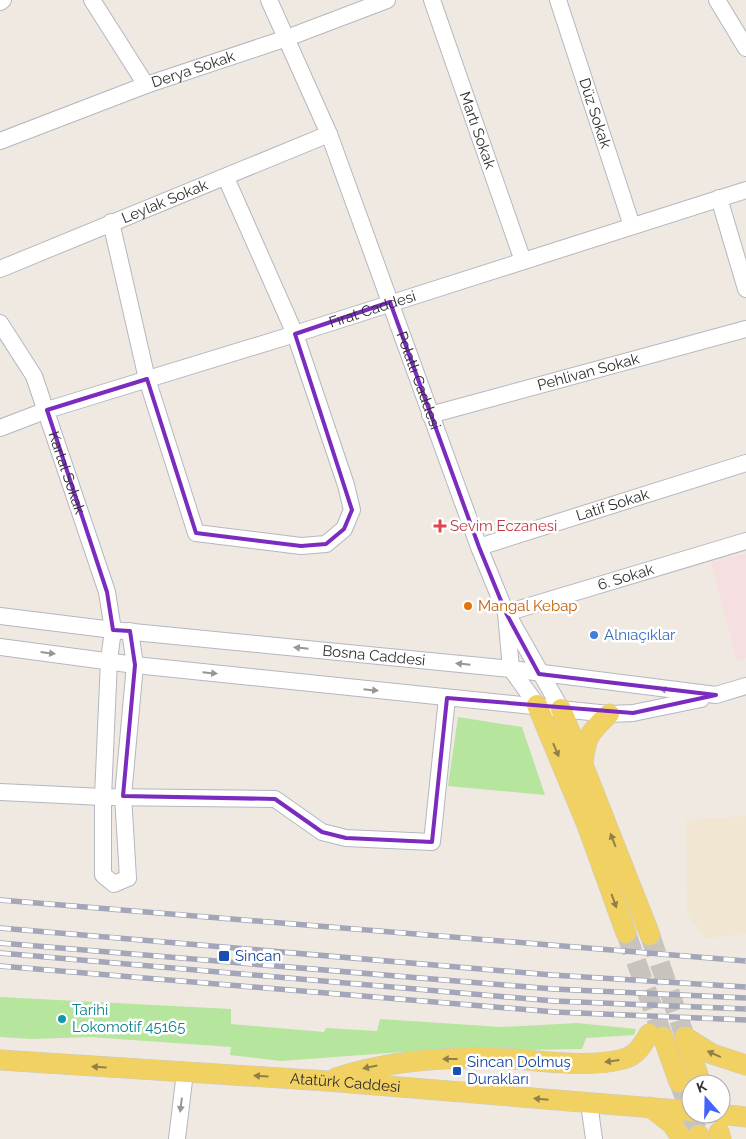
<svg xmlns="http://www.w3.org/2000/svg" width="746" height="1139" font-family="Raleway,sans-serif">
<style>
.education{fill:#f0e6d1}
.medical{fill:#f5dfe0}
.green{fill:#b6e59e}
.lines{fill:none;stroke-linecap:round;stroke-linejoin:round}
.major-tunnel{stroke:#c8c4bd;stroke-width:20;stroke-dasharray:20 10;stroke-linecap:butt}
.minor-casing{stroke:#b4b7c1;stroke-width:18}
.major-casing{stroke:#c9c9c9;stroke-width:21}
.minor{stroke:#fff;stroke-width:16}
.major{stroke:#f2d163;stroke-width:20}
.rail-casing{stroke:#a3a6b8;stroke-width:5.5}
.rail{stroke:#fff;stroke-width:4;stroke-dasharray:11;stroke-linecap:butt}
.oneway{fill:#969696}
.oneway2{fill:#908048}
.marked{fill:none;stroke:#7b2cbf;stroke-width:4;stroke-linejoin:round}
.health-dot{fill:#e0444e;stroke:#fff;stroke-width:2}
.food-dot{fill:#e8710a;stroke:#fff;stroke-width:2}
.shop-dot{fill:#3f7fe0;stroke:#fff;stroke-width:2}
.transit-dot{fill:#1a4fb4;stroke:#fff;stroke-width:2}
.culture-dot{fill:#0f9aa8;stroke:#fff;stroke-width:2}
.labels{text-anchor:middle;dominant-baseline:central;stroke-width:5;stroke-linejoin:round;paint-order:stroke}
.street-label{font-size:15px;fill:#2e2e2e;stroke:#fff}
.health-label{font-size:15px;fill:#be3a42;stroke:#fff;text-anchor:start}
.food-label{font-size:15px;fill:#c56008;stroke:#fff;text-anchor:start}
.shop-label{font-size:15px;fill:#366cbe;stroke:#fff;text-anchor:start}
.transit-label{font-size:15px;fill:#164399;stroke:#fff;text-anchor:start}
.culture-label{font-size:15px;fill:#0d838f;stroke:#fff;text-anchor:start}
</style>
<rect width="100%" height="100%" fill="#efe9e1"/>
<path class="education" d="M746 816V934L705 938 687 913 686 820Z"/>
<path class="medical" d="M746 553V658L737 661 711 562Z"/>
<g class="green">
<path d="M458 717 522 727 545 795 448 786Z"/>
<path d="M0 973V997L231 1009V1024L324 1032 326 1028 377 1031 380 1019 502 1027 577 1023 636 1029 634 1035 586 1038 582 1049 402 1052 281 1061 230 1055 231 1047 90 1037 32 1039 0 1037Z"/>
</g>
<g class="lines">
<g class="major-tunnel">
<path d="M626 933 663 1037"/>
<path d="M650 935 685 1037"/>
<path d="M679 1082 699 1135"/>
</g>
<defs>
<g id="minor">
<path d="M92 0 146 85"/>
<path id="s1" d="M269 0 329 134 479 547 506 613 511 669 537 705"/>
<path id="s2" d="M432 0 523 261"/>
<path id="s3" d="M558 0 632 226"/>
<path d="M717 0 746 48"/>
<path d="M0 2 3 0"/>
<path id="s4" d="M0 141 146 85 287 38 387 0"/>
<path d="M719 198 746 289"/>
<path d="M111 222 147 379 196 533 301 546 326 544 344 529 352 510 346 485 295 334 226 178"/>
<path id="s5" d="M0 269 329 134"/>
<path id="s6" d="M0 323 34 376 107 592 113 630 109 660 103 797V875L114 884 128 878 123 796 135 665 130 631"/>
<path id="s7" d="M430 415 746 329"/>
<path id="s8" d="M0 428 47 410 295 334 746 190"/>
<path id="s9" d="M479 547 746 463"/>
<path id="s10" d="M506 613 746 541"/>
<path id="s11" d="M0 616 113 630 511 669 716 695 746 686"/>
<path d="M510 619 561 709"/>
<path d="M0 647 135 665 609 714 633 713 701 699"/>
<path d="M0 792 103 797 275 799 322 832 346 838 432 842 447 698"/>
<path d="M589 1103 594 1139"/>
<path d="M177 1139 185 1072"/>
</g>
<g id="major">
<path d="M537 705 587 825 626 933"/>
<path d="M561 709 650 935"/>
<path d="M583 763C586 736 590 732 609 714"/>
<path d="M663 1037 679 1082"/>
<path d="M685 1037 712 1054 746 1065"/>
<path d="M685 1037 700 1081"/>
<path id="s12" d="M0 1060 327 1081 691 1111"/>
<path d="M336 1078C393 1059 453 1056 513 1059 545 1061 591 1068 623 1059 636 1056 642 1046 649 1034"/>
<path d="M650 1107 672 1124 682 1139"/>
<path d="M720 1114 746 1117"/>
<path d="M719 1132 721 1139"/>
<path d="M699 1135 700 1139"/>
</g>
</defs>
<use href="#minor" class="minor-casing"/>
<use href="#major" class="major-casing"/>
<use href="#minor" class="minor"/>
<use href="#major" class="major"/>
<defs>
<g id="rail">
<path d="M0 900 746 961"/>
<path d="M0 928 552 975 746 987"/>
<path d="M0 943 553 989 746 998"/>
<path d="M0 953 554 1001 746 1009"/>
<path d="M0 966 555 1012 746 1020"/>
</g>
</defs>
<use href="#rail" class="rail-casing"/>
<use href="#rail" class="rail"/>
</g>
<defs><path id="oneway-solid" d="M-6-.8H1V-3.2L6.5 0L1 3.2V.8H-6Z" transform="scale(1.25)"/></defs>
<g class="oneway">
<use href="#oneway-solid" transform="translate(301 648) rotate(-174)"/>
<use href="#oneway-solid" transform="translate(48 653) rotate(7)"/>
<use href="#oneway-solid" transform="translate(463 664) rotate(-174)"/>
<use href="#oneway-solid" transform="translate(210 673) rotate(6)"/>
<use href="#oneway-solid" transform="translate(371 690) rotate(6)"/>
<use href="#oneway-solid" transform="translate(667 690) rotate(-173)"/>
<use href="#oneway-solid" transform="translate(181 1105) rotate(97)"/>
</g>
<g class="oneway2">
<use href="#oneway-solid" transform="translate(556 750) rotate(67)"/>
<use href="#oneway-solid" transform="translate(613 840) rotate(-111)"/>
<use href="#oneway-solid" transform="translate(614 901) rotate(70)"/>
<use href="#oneway-solid" transform="translate(714 1054) rotate(-156)"/>
<use href="#oneway-solid" transform="translate(450 1059) rotate(180)"/>
<use href="#oneway-solid" transform="translate(612 1061) rotate(172)"/>
<use href="#oneway-solid" transform="translate(99 1067) rotate(-176)"/>
<use href="#oneway-solid" transform="translate(370 1067) rotate(168)"/>
<use href="#oneway-solid" transform="translate(261 1076) rotate(-176)"/>
<use href="#oneway-solid" transform="translate(541 1099) rotate(-175)"/>
</g>
<path class="marked" d="M390 302 479 547 506 613 539 674 716 695 633 713 447 698 432 842 346 838 322 832 275 799 123 796 135 665 130 631 113 630 107 592 47 410 147 379 196 533 301 546 326 544 344 529 352 510 295 334Z"/>
<path class="health-dot" d="M437.5 518.5h5v5h5v5h-5v5h-5v-5h-5v-5h5z"/>
<circle class="food-dot" cx="468" cy="606" r="5"/>
<circle class="shop-dot" cx="594" cy="635" r="5"/>
<g class="transit-dot">
<rect x="218" y="950" width="12" height="12" rx="2.5"/>
<rect x="452" y="1066" width="10" height="10" rx="2.5"/>
</g>
<circle class="culture-dot" cx="62" cy="1019" r="5"/>
<g class="labels">
<g class="street-label">
<text stroke="none"><textPath href="#s4" startOffset="206">Derya Sokak</textPath></text>
<text stroke="none"><textPath href="#s3" startOffset="119">Düz Sokak</textPath></text>
<text stroke="none"><textPath href="#s2" startOffset="138">Martı Sokak</textPath></text>
<text stroke="none"><textPath href="#s5" startOffset="178">Leylak Sokak</textPath></text>
<text stroke="none"><textPath href="#s8" startOffset="391">Fırat Caddesi</textPath></text>
<text stroke="none"><textPath href="#s7" startOffset="164">Pehlivan Sokak</textPath></text>
<text stroke="none"><textPath href="#s1" startOffset="409">Polatlı Caddesi</textPath></text>
<text stroke="none"><textPath href="#s6" startOffset="165">Kartal Sokak</textPath></text>
<text stroke="none"><textPath href="#s9" startOffset="140">Latif Sokak</textPath></text>
<text stroke="none"><textPath href="#s10" startOffset="125">6. Sokak</textPath></text>
<text stroke="none"><textPath href="#s11" startOffset="376">Bosna Caddesi</textPath></text>
<text stroke="none"><textPath href="#s12" startOffset="346">Atatürk Caddesi</textPath></text>
</g>
<g class="health-label">
<text x="450" y="526">Sevim Eczanesi</text>
</g>
<g class="food-label">
<text x="478" y="606">Mangal Kebap</text>
</g>
<g class="shop-label">
<text x="604" y="635">Alnıaçıklar</text>
</g>
<g class="transit-label">
<text x="235" y="956">Sincan</text>
<text x="467" y="1062">Sincan Dolmuş<tspan x="467" dy="17">Durakları</tspan></text>
</g>
<g class="culture-label">
<text x="72" y="1010">Tarihi<tspan x="72" dy="17">Lokomotif 45165</tspan></text>
</g>
</g>
<g transform="translate(706 1099) rotate(340)"><circle r="24" fill="#ffffff" stroke="#ababab"/>
<path d="M0-4L9 19L0 12L-9 19Z" fill="#4264fb"/>
<text y="-8" font-size="14" font-weight="bold" text-anchor="middle" fill="#2e2e2e">K</text>
</g>
</svg>
